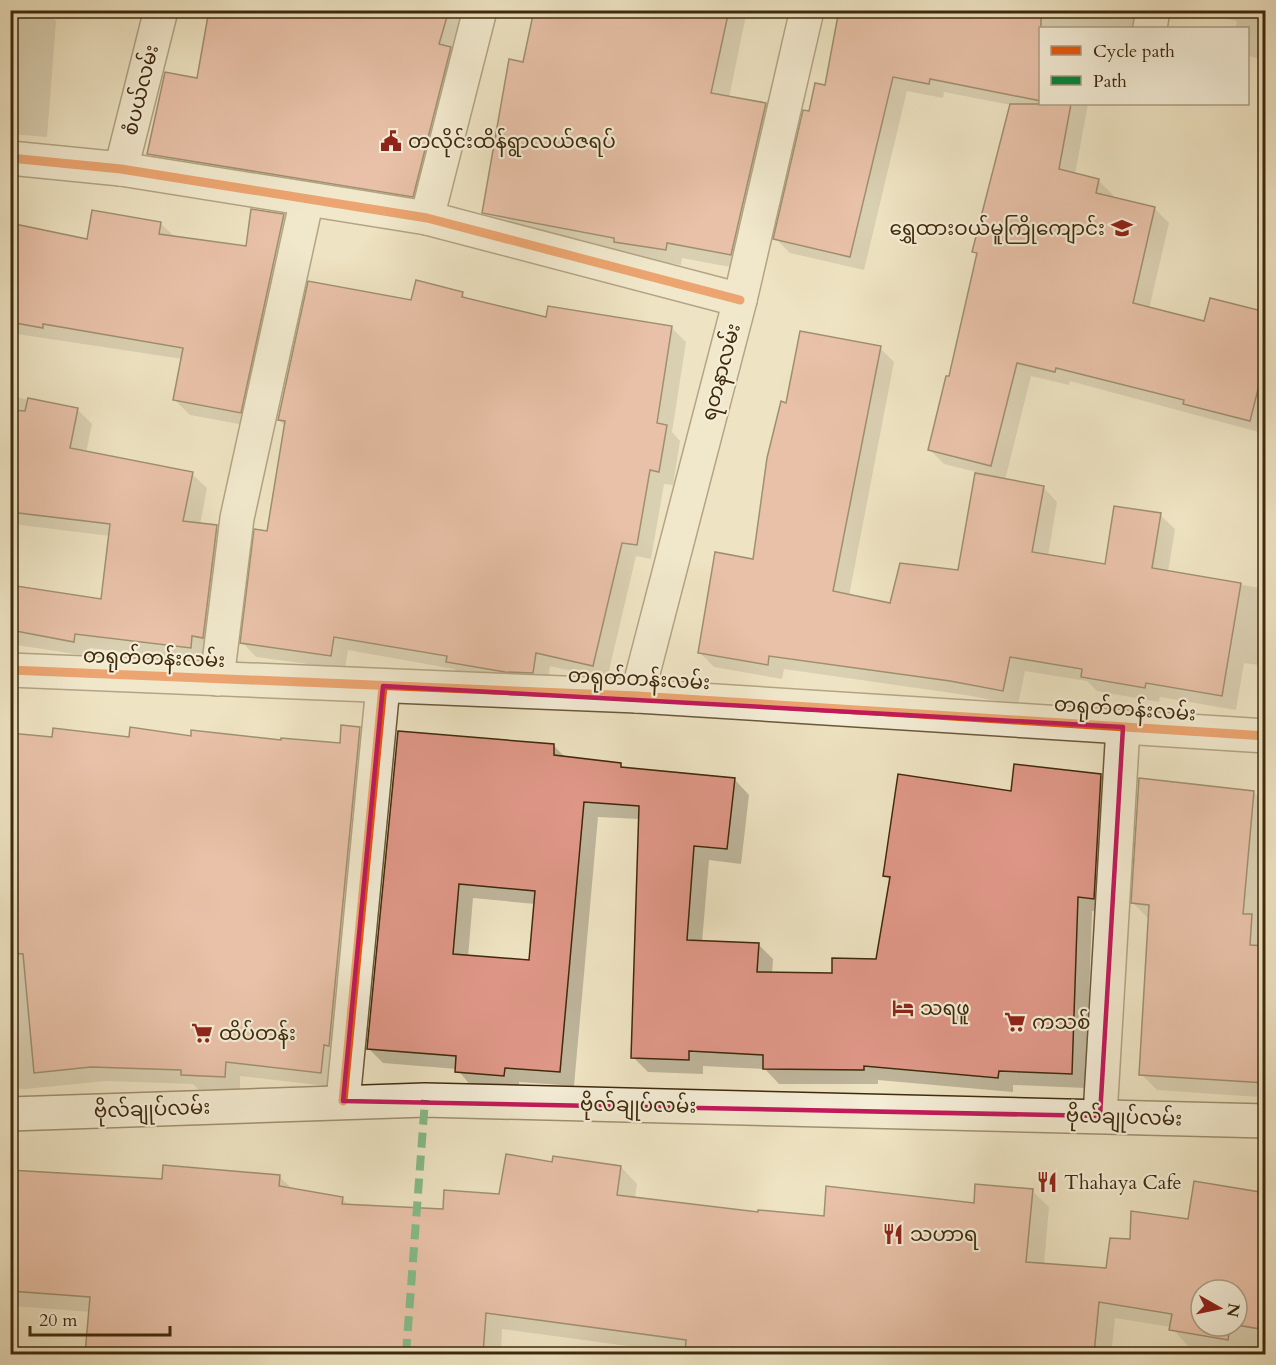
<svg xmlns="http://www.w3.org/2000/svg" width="1276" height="1365" font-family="Cardo,'Noto Sans Myanmar',serif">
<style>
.shadow{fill:#0003;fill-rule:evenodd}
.building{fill:#df9787;stroke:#3f2a0a;stroke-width:1.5;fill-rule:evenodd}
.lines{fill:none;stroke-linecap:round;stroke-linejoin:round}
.minor-casing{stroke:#6b5838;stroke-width:36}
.secondary-casing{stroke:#3f2a0a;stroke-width:36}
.minor{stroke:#f4edd7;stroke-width:33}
.secondary{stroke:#f4edd7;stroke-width:33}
.quiet{stroke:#00873e;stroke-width:8;stroke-dasharray:15 8;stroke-linecap:butt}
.cycleway-casing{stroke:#f4edd7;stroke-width:13}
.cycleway{stroke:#e8590c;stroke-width:9}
.marked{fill:none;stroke:#c2185b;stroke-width:4.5;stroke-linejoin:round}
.labels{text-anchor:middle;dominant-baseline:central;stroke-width:4.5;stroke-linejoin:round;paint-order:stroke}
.street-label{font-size:20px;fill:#3f2a0a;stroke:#f4edd7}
.poi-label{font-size:20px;fill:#3f2a0a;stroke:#f4edd7;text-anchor:start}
</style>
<rect width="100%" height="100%" fill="#eee3c2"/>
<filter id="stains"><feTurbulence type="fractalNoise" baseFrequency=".00333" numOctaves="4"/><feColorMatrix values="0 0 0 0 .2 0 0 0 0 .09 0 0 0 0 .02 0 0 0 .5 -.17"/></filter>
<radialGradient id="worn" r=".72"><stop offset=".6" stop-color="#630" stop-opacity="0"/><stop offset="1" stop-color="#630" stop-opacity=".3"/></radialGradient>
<g class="shadow">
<path d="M10 10H46L56 21 47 137 10 134Z"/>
<path d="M209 10H469L429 212 165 169 149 153 198 80Z"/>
<path d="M536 10H747L729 98 766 104 781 120 747 270 682 258 681 265 631 257 626 252 499 228 483 212 524 64Z"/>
<path d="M865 10H1143L1140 28H1040V104H1088L1075 174 1098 180 1113 195 1112 198 1154 208 1169 223 1149 309 1205 323 1266 313V434L1070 381 1069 385 1031 376 1005 480 1043 487 1057 502 1048 556 1106 566 1160 515 1175 529 1168 572 1266 589V666L1244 663 1236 710 1160 697 1159 702 1097 691 1087 681 1025 671 1018 705 966 695 784 669 782 679 714 667 699 652 754 560 788 405 880 348 894 362 849 596 891 605 959 572 976 472 944 464 929 449 950 378 978 256 974 251 1011 105 944 92 943 98 907 91 864 270 790 253 775 238 810 113 827 87Z"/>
<path d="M1185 10H1266V60L1248 56V28H1236L1237 21Z"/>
<path d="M252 211 284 216 298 230 255 427 190 415 175 400 183 359 10 333V225L88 241 160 223 175 237 247 247Z"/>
<path d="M462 294 469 301 548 319 672 328 686 342 672 432 680 441 673 485 664 484 651 559 636 556 607 679 550 666 547 687 462 676 454 669 348 650 345 669 256 657 242 642 269 533 285 426 279 420 412 301Z"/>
<path d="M10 396 78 410 92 424 86 453 192 474 207 488 200 525 217 527 231 541 205 662 90 648 88 656 10 644V584L103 601 110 536 13 524 10 545Z"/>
<path d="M359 729 374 744 336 1087 240 1076V1091L198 1089 193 1084 106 1081 25 1089 10 1088V735L54 738H192L341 744Z"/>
<path d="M399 732 554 746 566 758 620 765 624 769 735 780 749 795 741 864 709 860 702 942 758 944 773 959 772 974H833L878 960 891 881 885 875 1012 792 1101 776 1116 790 1108 913 1092 911 1086 1088 1013 1085V1092L878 1080V1084H779L765 1069 703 1066V1074L648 1072 633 1057 640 819 598 817 574 1086 519 1082V1090L471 1086 457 1069 383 1063 368 1048ZM473 898 535 904 530 962 468 957Z"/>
<path d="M1253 792 1266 804V852L1259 923 1266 930V1069L1260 1068 1259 1097 1157 1090 1141 1074 1149 919 1133 903Z"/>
<path d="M553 1163 621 1167 637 1184 635 1198 759 1213 825 1218 975 1205 1032 1191 1049 1207 1044 1264 1107 1270 1131 1241 1189 1220 1266 1202V1354H1199L1201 1348 1188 1346 1171 1327 1115 1318 1111 1354H687L502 1329 501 1352 468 1349 467 1354H87L91 1312 14 1306 10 1332V1171L163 1181 279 1176 293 1190 342 1199 350 1206 444 1210 501 1196ZM1201 1290H1237V1326H1201Z"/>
</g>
<g class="building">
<path d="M209 10H449L439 44 451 47 413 197 147 154 165 72 197 78Z"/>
<path d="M534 10H729L711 93 766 103 731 255 667 243 666 250 614 242V238L482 213 509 59 523 62Z"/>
<path d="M839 10H1041V101L930 79 929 84 893 77 850 257 773 239 803 110 809 111 815 83 825 85Z"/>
<path d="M1010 104H1071L1059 169 1099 179 1096 193 1155 207 1133 303 1204 321 1210 298 1266 312V358L1250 421 1183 404 1184 400 1056 368 1055 372 1017 363 991 466 928 450 946 376H949L977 253 972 252Z"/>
<path d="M251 209 284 214 241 413 173 400 183 348 43 324V328L10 322V223L87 239 92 210 161 222 159 234 246 246Z"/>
<path d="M416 280 463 292 462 297 546 317 548 306 672 326 657 423 667 425 659 472 650 470 637 545 622 543 593 666 536 653 533 673 505 672 446 662 447 656 334 637 331 656 240 643 254 529 267 531 285 421 278 420 308 281 411 300Z"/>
<path d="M800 331 881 346 833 591 890 603 900 563 958 570 975 473 1044 486 1032 552 1105 564 1114 506 1161 513 1152 568 1241 583 1222 696 1146 683 1145 688 1081 677 1082 669 1010 657 1003 691 950 681 769 656 768 665 698 653 715 552 753 559 767 458 781 401 786 403Z"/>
<path d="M28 398 78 408 70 448 193 472 183 521 217 525 203 638 192 636 191 648 75 634 74 642 10 630V585L101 599 110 524 10 512V410L25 411Z"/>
<path d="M341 725 360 727 329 1046 324 1045 321 1073 226 1062 225 1077 181 1075V1070L91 1067 34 1073 23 954 10 953V733L52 737 53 728 129 737 130 727 191 736V730L281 740V738L340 743Z"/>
<path d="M398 731 554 744V755L621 763V767L735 778 727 849 694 846 687 940 759 943 757 972 832 973V958L876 959 890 877 883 876 898 774 1011 791 1014 764 1101 774 1094 899 1078 897 1072 1074 999 1071 998 1078 864 1066V1070L763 1069V1055L689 1051V1060L631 1058 639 806 584 802 560 1072 505 1068 504 1076 455 1072 456 1056 367 1049ZM459 884 535 891 529 960 453 954Z"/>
<path d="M1139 778 1254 791 1243 914H1252L1250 945 1266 946V1083L1139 1075 1149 905 1131 903Z"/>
<path d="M506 1154 552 1162 553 1156 621 1166 617 1195 758 1212V1210L824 1216 826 1186 974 1203 975 1184 1033 1189 1026 1262 1106 1268 1110 1238 1130 1239 1131 1211 1188 1219 1194 1181 1266 1193V1330L1237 1325V1290H1201V1326H1230L1228 1340 1169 1330 1172 1314 1099 1302 1094 1354H803L732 1347 731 1354H685L686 1340 486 1313 483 1354H85L90 1297 10 1291V1170L162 1179 163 1165 280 1175 279 1186 343 1197 342 1204 443 1209 444 1190 499 1194Z"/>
</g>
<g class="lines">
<defs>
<g id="minor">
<path d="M1150 28 1153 10"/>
<path d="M10 158 121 169 427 218 740 300"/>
<path d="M121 169 161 10"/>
<path d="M427 218 480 10"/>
<path d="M10 670 637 696 1266 736"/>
<path d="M217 679 237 518 307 199"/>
<path d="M637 696 740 300 807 10"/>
<path d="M343 1101 383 686"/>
<path d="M1100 1116 1123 727"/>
</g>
<path id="secondary" d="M10 1114 425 1100 1266 1121"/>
</defs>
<use href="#minor" class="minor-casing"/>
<use href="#secondary" class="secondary-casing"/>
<use href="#minor" class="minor"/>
<use href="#secondary" class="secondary"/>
<path class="quiet" d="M406 1354 425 1100"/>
<defs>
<g id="cycleway">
<path d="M10 158 121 169 427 218 740 300"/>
<path d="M10 670 637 696 1266 736"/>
<path d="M343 1101 383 686"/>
</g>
</defs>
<use href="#cycleway" class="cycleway-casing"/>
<use href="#cycleway" class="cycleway"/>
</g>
<path d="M0 0H1276V1365H0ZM383 686 1123 727 1100 1116 343 1101Z" fill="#eee3c2" fill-opacity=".55" fill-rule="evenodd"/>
<path class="marked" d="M383 686 1123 727 1100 1116 343 1101Z"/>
<defs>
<symbol id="civic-bare" viewBox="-9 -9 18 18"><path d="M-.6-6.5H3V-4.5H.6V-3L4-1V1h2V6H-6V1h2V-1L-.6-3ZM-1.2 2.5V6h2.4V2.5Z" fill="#8f2418" stroke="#f4edd7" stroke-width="2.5" paint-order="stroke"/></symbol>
<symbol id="school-bare" viewBox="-9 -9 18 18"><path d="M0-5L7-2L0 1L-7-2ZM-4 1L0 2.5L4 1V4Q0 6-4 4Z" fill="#8f2418" stroke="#f4edd7" stroke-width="2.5" paint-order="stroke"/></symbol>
<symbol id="hotel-bare" viewBox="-9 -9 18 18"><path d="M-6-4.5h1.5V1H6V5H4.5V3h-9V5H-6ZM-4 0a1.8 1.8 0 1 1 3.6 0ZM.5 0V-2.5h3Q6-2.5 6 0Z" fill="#8f2418" stroke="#f4edd7" stroke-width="2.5" paint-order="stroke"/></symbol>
<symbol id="supermarket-bare" viewBox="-9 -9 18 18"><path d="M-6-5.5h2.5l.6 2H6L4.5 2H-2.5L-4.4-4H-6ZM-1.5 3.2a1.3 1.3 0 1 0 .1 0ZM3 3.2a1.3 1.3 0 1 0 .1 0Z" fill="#8f2418" stroke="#f4edd7" stroke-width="2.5" paint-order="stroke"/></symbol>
<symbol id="restaurant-bare" viewBox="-9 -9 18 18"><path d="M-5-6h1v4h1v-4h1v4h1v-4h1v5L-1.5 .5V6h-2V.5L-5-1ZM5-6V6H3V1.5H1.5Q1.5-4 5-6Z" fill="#8f2418" stroke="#f4edd7" stroke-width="2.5" paint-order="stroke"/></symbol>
</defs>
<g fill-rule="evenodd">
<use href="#civic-bare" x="376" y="126" width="30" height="30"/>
<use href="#school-bare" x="1107" y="213" width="30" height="30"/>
<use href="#hotel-bare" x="888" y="993" width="30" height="30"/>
<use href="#supermarket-bare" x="1000" y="1007" width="30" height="30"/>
<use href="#supermarket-bare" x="187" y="1018" width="30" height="30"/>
<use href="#restaurant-bare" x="1032" y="1167" width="30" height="30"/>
<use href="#restaurant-bare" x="878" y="1219" width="30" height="30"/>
</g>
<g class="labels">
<g class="street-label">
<text transform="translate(141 90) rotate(-76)">စံပယ်လမ်း</text>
<text transform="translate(721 372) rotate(-75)">ရတနာလမ်း</text>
<text transform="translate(154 658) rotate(2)">တရုတ်တန်းလမ်း</text>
<text transform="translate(639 679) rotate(3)">တရုတ်တန်းလမ်း</text>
<text transform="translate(1125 709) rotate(4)">တရုတ်တန်းလမ်း</text>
<text transform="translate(638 1105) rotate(1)">ဗိုလ်ချုပ်လမ်း</text>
<text transform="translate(152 1109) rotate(-2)">ဗိုလ်ချုပ်လမ်း</text>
<text transform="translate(1124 1117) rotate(2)">ဗိုလ်ချုပ်လမ်း</text>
</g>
<g class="poi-label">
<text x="408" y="141">တလိုင်းထိန်ရွာလယ်ဇရပ်</text>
<text x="1105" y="228" text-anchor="end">ရွှေထားဝယ်မူကြိုကျောင်း</text>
<text x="920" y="1008">သရဖူ</text>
<text x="1032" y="1022">ကသစ်</text>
<text x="219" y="1033">ထိပ်တန်း</text>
<text x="1064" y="1182">Thahaya Cafe</text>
<text x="910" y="1234">သဟာရ</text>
</g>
</g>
<rect width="1276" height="1365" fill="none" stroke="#eee3c2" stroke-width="36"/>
<rect x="12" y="12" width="1252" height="1341" fill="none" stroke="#3f2a0a" stroke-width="3"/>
<rect x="18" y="18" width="1240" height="1329" fill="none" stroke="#3f2a0a" stroke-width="1.5"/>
<rect x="1039" y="27" width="210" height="78" fill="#f4edd7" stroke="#ac9f85" stroke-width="1.5"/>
<rect x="1051" y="46" width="30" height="9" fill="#e8590c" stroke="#ac9f85" stroke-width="1.5"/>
<text x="1093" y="57" font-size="18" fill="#3f2a0a">Cycle path</text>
<rect x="1051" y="76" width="30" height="9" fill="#00873e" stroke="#ac9f85" stroke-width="1.5"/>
<text x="1093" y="87" font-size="18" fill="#3f2a0a">Path</text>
<g transform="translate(1219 1308) rotate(99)"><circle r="28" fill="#f4edd7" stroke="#ac9f85" stroke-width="1.5"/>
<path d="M0-4.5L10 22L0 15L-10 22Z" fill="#8f2418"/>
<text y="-9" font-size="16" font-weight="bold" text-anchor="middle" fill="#3f2a0a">N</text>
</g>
<path d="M30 1326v9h140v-9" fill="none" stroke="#3f2a0a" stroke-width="3"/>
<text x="39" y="1326" font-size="18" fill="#3f2a0a" stroke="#f4edd7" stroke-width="4.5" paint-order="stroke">20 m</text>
<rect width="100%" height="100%" filter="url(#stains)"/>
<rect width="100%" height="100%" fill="url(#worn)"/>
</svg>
